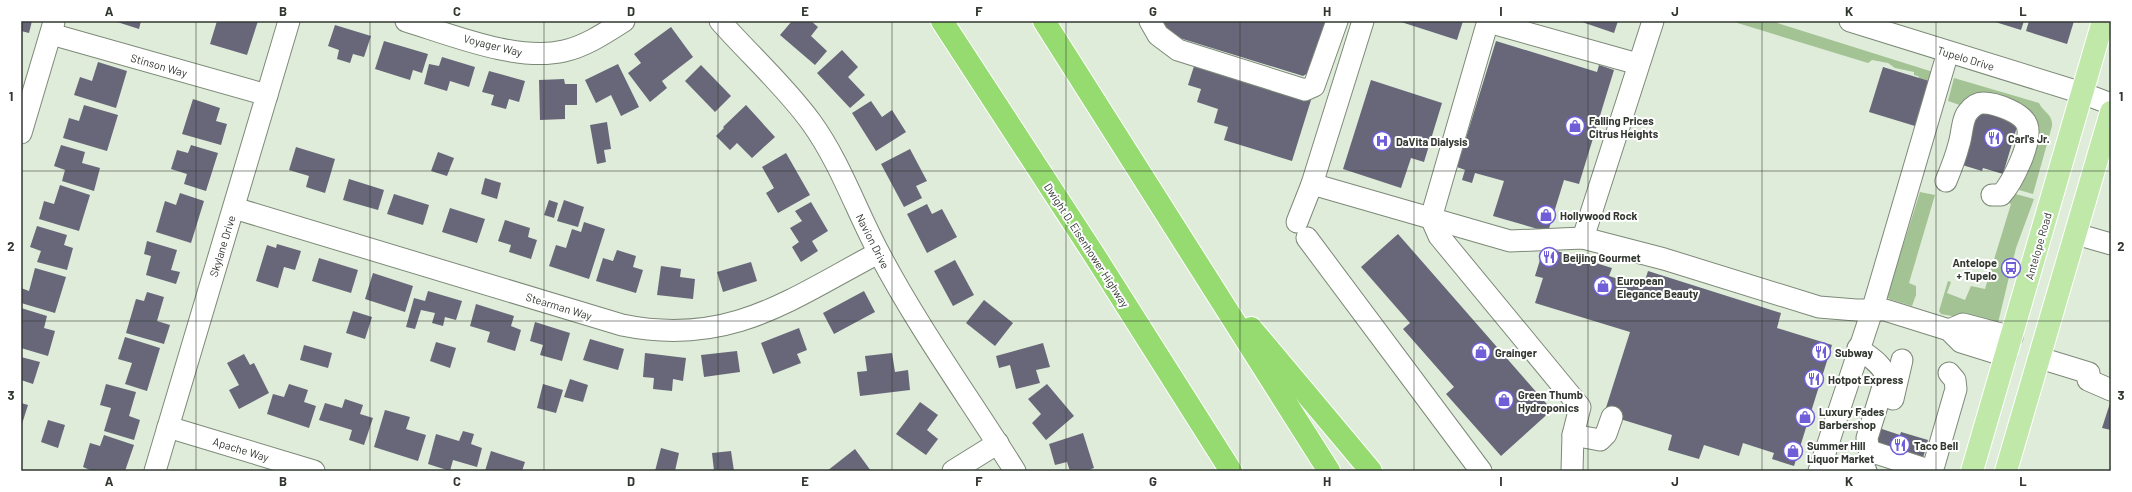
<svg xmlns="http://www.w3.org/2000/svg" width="2132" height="492" font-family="Barlow,sans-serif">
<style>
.green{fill:#a3c394}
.building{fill:#676779}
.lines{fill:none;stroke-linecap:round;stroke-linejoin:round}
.minor-casing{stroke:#7d8978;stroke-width:23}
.major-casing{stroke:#fff;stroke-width:24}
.highway-casing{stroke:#fff;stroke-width:24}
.minor{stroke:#fff;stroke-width:21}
.major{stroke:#c0e9a9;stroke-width:22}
.highway{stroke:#96db70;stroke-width:22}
.grid{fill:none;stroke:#323730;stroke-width:1;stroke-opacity:0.55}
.labels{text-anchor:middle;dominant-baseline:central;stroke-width:4;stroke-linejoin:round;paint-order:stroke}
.street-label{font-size:11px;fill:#323730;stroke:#fff}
.poi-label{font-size:11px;font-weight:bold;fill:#323730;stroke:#fff;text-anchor:start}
.neatline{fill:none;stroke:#323730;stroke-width:1.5}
.grid-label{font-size:13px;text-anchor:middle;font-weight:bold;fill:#323730}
</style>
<rect width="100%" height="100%" fill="#dfecd9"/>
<g class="green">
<path d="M1731 21H1771L1933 72 1927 91 1918 76 1914 75V72L1895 68 1888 63 1872 60 1868 63Z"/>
<path d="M1954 78 2039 103C2043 112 2053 114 2052 126L2033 194 2019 190 2033 130 1948 101Z"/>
<path d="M1920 192 1935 195 1909 283 1916 286V295L1912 306 1889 299 1887 296Z"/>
<path d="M2012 193 2034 199 2016 248 1997 327 1968 319 1941 314 1939 311 1948 281 1951 282 1947 293 1965 300 1971 286 1985 289 2011 204 2002 201Z"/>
</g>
<g class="building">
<path d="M21 21H32L29 33 21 31Z"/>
<path d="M114 21H141L139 29Z"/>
<path d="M217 21H258L247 55 210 44Z"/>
<path d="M792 21H811L818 27 811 36 827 51 815 65 780 35Z"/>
<path d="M1162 21H1327L1310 72 1303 76 1173 36Z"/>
<path d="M1398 21H1463L1457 40Z"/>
<path d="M1579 21H1618L1614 33Z"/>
<path d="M1992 21H2024L2021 30Z"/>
<path d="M2029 21H2074L2067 44 2026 31Z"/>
<path d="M335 25 371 36 364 57 353 54 350 63 337 59 339 50 328 46Z"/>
<path d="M671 27 693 57 662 81 667 88 650 102 628 73 641 63 634 54Z"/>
<path d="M384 41 428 54 422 73 413 70 410 80 375 69Z"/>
<path d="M1496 41 1597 72 1599 65 1614 70 1579 184 1564 180 1548 232 1493 216 1504 181 1475 173 1472 183 1462 180 1465 170 1457 167Z"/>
<path d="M842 50 858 67 848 77 865 95 850 108 817 73Z"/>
<path d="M442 57 475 67 469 87 450 81 447 91 424 84 429 64 439 66Z"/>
<path d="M98 62 127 71 116 108 74 95 80 77 92 81Z"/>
<path d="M1195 63 1311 100 1292 161 1224 140 1228 127 1214 123 1218 109 1197 102 1201 89 1188 85Z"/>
<path d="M618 64 639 107 621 116 611 95 596 103 585 80Z"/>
<path d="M701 65 731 96 715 112 685 81Z"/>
<path d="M1883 67 1929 81 1915 126 1869 112Z"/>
<path d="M489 71 525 81 519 102 509 99 506 109 491 105 494 95 482 92Z"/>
<path d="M564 79 565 84H577V105H565V119L540 120 539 80Z"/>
<path d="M1371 80 1442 103 1424 162 1411 158 1401 188 1343 169Z"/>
<path d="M193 99 220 108 216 121 227 124 221 145 182 134Z"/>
<path d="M871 101 882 117 892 110 906 132 876 151 852 113Z"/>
<path d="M84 105 118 115 107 151 63 138 69 118 79 121Z"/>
<path d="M746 105 775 137 752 158 737 143 730 150 716 136 724 128 723 127Z"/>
<path d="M1975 107 2019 120 2003 174 1983 168 1982 171 1959 164Z"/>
<path d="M607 122 611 149 604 150 606 162 597 164 590 125Z"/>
<path d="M61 145 85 152 82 163 100 168 94 191 62 181 65 170 54 166Z"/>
<path d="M191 145 218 153 206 191 184 184 187 174 171 169 177 150 188 153Z"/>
<path d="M296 147 335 159 325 193 306 187 309 176 289 170Z"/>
<path d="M910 149 927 181 916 186 922 198 904 207 881 164Z"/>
<path d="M438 152 454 158 447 176 431 171Z"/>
<path d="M786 153 810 195 778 213 766 193 774 188 762 167Z"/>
<path d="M485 178 501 183 497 199 481 194Z"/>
<path d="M349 179 384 190 378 210 343 200Z"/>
<path d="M60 185 90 195 79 231 39 219 44 201 54 204Z"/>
<path d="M180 193 204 201 191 243 156 232 165 201 176 205Z"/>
<path d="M394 194 429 205 423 225 387 214Z"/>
<path d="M549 200 558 203 554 218 544 215Z"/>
<path d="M564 200 584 207 578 227 557 221Z"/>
<path d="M811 202 828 231 812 241 818 251 801 262 792 247 799 242 790 228 802 221 795 211Z"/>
<path d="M927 204 932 214 942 209 957 237 927 253 907 214Z"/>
<path d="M450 208 485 219 477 243 442 232Z"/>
<path d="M505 220 530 228 528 237 537 240 531 259 509 252 511 245 498 241Z"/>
<path d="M584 222 605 229 589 279 549 266 556 245 566 248 572 229 581 232Z"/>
<path d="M37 226 67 235 64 245 73 248 67 270 37 262 41 251 30 247Z"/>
<path d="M1398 234 1552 410 1501 456 1446 394 1454 387 1403 329 1410 323 1361 267Z"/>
<path d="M147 241 177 250 171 270 180 272 176 284 146 275 151 256 144 254Z"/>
<path d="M277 244 301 251 295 270 284 267 278 288 256 281 267 245 276 248Z"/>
<path d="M1544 247 1612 268 1609 276 1643 287 1648 271 1781 313 1777 328 1832 345 1794 466 1772 459 1774 453 1743 443 1739 456 1704 445 1699 459 1668 450 1672 435 1604 414 1630 332 1535 303 1543 278 1535 276Z"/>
<path d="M617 250 636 256 633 267 643 270 636 293 596 281 603 258 613 261Z"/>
<path d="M319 258 358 270 351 293 312 281Z"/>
<path d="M955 260 974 295 953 306 934 271Z"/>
<path d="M751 262 757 281 723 292 717 272Z"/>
<path d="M661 266 681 269 680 277 695 279 693 299 657 295Z"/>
<path d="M35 268 66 277 55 313 21 303V288L29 291Z"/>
<path d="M373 273 413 286 405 312 365 299Z"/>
<path d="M428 291 462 301 456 320 445 317 443 326 432 323 435 313 421 310 415 329 406 327 414 298 425 301Z"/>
<path d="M864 291 875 312 834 334 823 313Z"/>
<path d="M147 292 164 297 157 321 170 325 164 344 126 333 136 299 144 301Z"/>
<path d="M984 300 1013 323 995 346 966 323Z"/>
<path d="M476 304 514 316 511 326 521 330 515 351 487 342 490 332 470 326Z"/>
<path d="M21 308 47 316 44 328 55 331 48 356 21 348Z"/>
<path d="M353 311 372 317 365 339 346 333Z"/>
<path d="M535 322 570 333 562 361 540 355 543 345 530 341Z"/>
<path d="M799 328 807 350 797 354 801 363 773 374 761 343Z"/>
<path d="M125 337 160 348 147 391 125 384 132 363 118 359Z"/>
<path d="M590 339 624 349 618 370 583 360Z"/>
<path d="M436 342 456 348 450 368 430 361Z"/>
<path d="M1043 343 1050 367 1036 370 1040 383 1016 389 1010 365 999 368 996 356Z"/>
<path d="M304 345 332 353 328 368 300 360Z"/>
<path d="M737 351 740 372 704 377 701 355Z"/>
<path d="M645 353 686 358 683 381 673 379 672 391 653 389 654 378 643 377Z"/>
<path d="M892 353 895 372 908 370 910 390 860 396 857 372 867 371 865 356Z"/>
<path d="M244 354 250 365 254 363 269 393 239 409 229 390 239 385 227 363Z"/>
<path d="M21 357 40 362 33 384 21 380Z"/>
<path d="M570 379 588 385 583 402 564 397Z"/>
<path d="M106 384 136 392 129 416 140 420 134 440 104 431 111 408 100 405Z"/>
<path d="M289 384 308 390 304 402 316 406 309 428 267 414 273 394 284 397Z"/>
<path d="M543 384 563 390 556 413 537 408Z"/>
<path d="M1047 384 1074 416 1046 440 1032 423 1041 414 1028 399Z"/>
<path d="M345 399 363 405 360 414 373 418 364 445 349 440 352 430 319 420 325 403 342 408Z"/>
<path d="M2111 400V430L2102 428Z"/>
<path d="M920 402 938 415 927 430 938 439 926 455 896 434Z"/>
<path d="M21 403 28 405 21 427Z"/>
<path d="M385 410 410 417 406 429 426 435 418 461 374 447Z"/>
<path d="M48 420 65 425 58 448 41 442Z"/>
<path d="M1879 428 1900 435 1901 432 1928 440 1921 465 1873 450Z"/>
<path d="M463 431 474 434 471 444 482 448 477 467 453 460 450 471 428 464 436 434 459 441Z"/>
<path d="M1083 433 1094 468 1086 471H1070L1067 462 1055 465 1049 444Z"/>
<path d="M104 435 134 445 125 471H92L83 467 90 443 100 446Z"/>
<path d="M661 448 679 453 675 471H655Z"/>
<path d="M855 449 871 471H827Z"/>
<path d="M491 451 525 462 522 471H485Z"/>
<path d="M731 451 734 471H714L712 453Z"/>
</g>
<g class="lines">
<defs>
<g id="minor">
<path d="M406 21C452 35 517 62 564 51 586 46 605 33 624 21"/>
<path d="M720 21C750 55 784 85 811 122 840 162 856 210 879 253 919 329 970 399 1015 471"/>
<path d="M1150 21 1158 35 1178 50 1305 90 1314 86 1337 21"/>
<path d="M1363 21 1312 184 1510 241 1583 238 1664 259 1819 307 1856 310H1885L1949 330 1961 342 2006 356"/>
<path d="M1488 21 1431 218 1439 236 1580 407 1573 435 1572 471"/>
<path d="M1850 21 2082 93 2111 104"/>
<path d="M1488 22 1638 64"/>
<path d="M51 34 267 95"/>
<path d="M21 133 54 22"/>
<path d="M1946 181C1951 169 1956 156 1959 144 1962 135 1962 119 1968 112 1972 107 1977 103 1983 103 1996 103 2023 113 2027 125 2033 142 2012 183 2001 195H1992"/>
<path d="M234 208 622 325C729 347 789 300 878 253"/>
<path d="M1297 222 1312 184"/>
<path d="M2076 234 2111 244"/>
<path d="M1307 238 1481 471"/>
<path d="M1583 238 1653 21"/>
<path d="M1949 330 1963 324 2012 337"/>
<path d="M1858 348C1868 356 1883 364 1886 377L1867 438 1868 447 1873 452 1925 469 1934 465 1956 389 1955 380 1949 373"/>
<path d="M2040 358 2089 373"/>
<path d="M2088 380 2111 390"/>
<path d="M1893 399 1902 360"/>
<path d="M168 427 314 471"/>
<path d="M1573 435 1600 440 1606 434 1612 417"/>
<path d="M155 471 289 21"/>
<path d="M953 471 998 443"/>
<path d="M1819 471 1872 311 1948 52"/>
<path d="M1838 471 1859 469 1866 471"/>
</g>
<g id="major">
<path d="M1972 471 2103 21"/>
<path d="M2006 471 2111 112"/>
</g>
<g id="highway">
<path d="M942 21 1093 253 1231 471"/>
<path d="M1044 21 1329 471"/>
<path d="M1251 328 1371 471"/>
</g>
</defs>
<use href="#minor" class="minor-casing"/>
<use href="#major" class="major-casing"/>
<use href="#highway" class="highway-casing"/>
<use href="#minor" class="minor"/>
<use href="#major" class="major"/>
<use href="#highway" class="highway"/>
</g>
<path class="grid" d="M196 21V471M370 21V471M544 21V471M718 21V471M892 21V471M1066 21V471M1240 21V471M1414 21V471M1588 21V471M1762 21V471M1936 21V471M21 171H2111M21 321H2111"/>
<defs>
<symbol id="shop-ring" viewBox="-11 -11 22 22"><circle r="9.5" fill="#fff" stroke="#6f5ed8" stroke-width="1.5"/><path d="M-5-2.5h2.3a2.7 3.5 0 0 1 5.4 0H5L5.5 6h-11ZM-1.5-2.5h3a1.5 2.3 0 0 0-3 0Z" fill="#6f5ed8"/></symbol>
<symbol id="restaurant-ring" viewBox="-11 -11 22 22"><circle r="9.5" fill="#fff" stroke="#6f5ed8" stroke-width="1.5"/><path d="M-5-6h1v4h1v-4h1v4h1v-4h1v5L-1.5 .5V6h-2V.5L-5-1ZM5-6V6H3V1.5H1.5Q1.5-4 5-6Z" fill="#6f5ed8"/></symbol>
<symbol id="hospital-ring" viewBox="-11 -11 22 22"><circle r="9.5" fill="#fff" stroke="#6f5ed8" stroke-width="1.5"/><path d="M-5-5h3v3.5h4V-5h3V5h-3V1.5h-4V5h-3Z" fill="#6f5ed8"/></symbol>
<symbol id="bus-ring" viewBox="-11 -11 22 22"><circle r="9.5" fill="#fff" stroke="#6f5ed8" stroke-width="1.5"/><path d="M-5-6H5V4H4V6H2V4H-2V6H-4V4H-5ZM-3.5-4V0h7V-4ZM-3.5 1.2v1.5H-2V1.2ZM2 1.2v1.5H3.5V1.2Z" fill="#6f5ed8"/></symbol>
</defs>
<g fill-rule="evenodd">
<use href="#shop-ring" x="1564" y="115" width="22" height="22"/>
<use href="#restaurant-ring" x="1983" y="127" width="22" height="22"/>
<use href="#hospital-ring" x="1371" y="130" width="22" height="22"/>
<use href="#shop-ring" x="1535" y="204" width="22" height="22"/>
<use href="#restaurant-ring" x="1538" y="246" width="22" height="22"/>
<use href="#bus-ring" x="2000" y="257" width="22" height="22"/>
<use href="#shop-ring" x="1592" y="275" width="22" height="22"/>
<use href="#shop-ring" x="1470" y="341" width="22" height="22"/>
<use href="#restaurant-ring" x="1810" y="341" width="22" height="22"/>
<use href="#restaurant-ring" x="1803" y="368" width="22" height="22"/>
<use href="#shop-ring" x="1493" y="389" width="22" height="22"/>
<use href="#shop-ring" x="1794" y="406" width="22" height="22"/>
<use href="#restaurant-ring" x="1889" y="434" width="22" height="22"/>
<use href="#shop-ring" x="1782" y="440" width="22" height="22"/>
</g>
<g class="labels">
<g class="street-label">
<text transform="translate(493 45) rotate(14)">Voyager Way</text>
<text transform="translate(1966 58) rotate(17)">Tupelo Drive</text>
<text transform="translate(159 65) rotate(16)">Stinson Way</text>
<text transform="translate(873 241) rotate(63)">Navion Drive</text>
<text transform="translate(1087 245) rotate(57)">Dwight D. Eisenhower Highway</text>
<text transform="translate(222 246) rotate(-73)">Skylane Drive</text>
<text transform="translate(2038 246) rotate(-74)">Antelope Road</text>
<text transform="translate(559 306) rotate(17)">Stearman Way</text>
<text transform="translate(241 449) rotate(17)">Apache Way</text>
</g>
<g class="poi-label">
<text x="1589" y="120">Falling Prices<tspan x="1589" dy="13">Citrus Heights</tspan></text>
<text x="2008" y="138">Carl's Jr.</text>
<text x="1396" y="141">DaVita Dialysis</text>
<text x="1560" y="215">Hollywood Rock</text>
<text x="1563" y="257">Beijing Gourmet</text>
<text x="1997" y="262" text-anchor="end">Antelope<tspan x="1997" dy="13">+ Tupelo</tspan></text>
<text x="1617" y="280">European<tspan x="1617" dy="13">Elegance Beauty</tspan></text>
<text x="1495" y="352">Grainger</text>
<text x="1835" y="352">Subway</text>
<text x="1828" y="379">Hotpot Express</text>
<text x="1518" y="394">Green Thumb<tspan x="1518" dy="13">Hydroponics</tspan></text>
<text x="1819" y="411">Luxury Fades<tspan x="1819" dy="13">Barbershop</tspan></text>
<text x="1807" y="445">Summer Hill<tspan x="1807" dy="13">Liquor Market</tspan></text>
<text x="1914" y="445">Taco Bell</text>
</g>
</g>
<rect width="2132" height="492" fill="none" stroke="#ffffff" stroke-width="44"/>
<rect x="22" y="22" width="2088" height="448" class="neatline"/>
<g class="grid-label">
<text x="109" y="16">A</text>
<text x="283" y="16">B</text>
<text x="457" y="16">C</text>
<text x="631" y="16">D</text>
<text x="805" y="16">E</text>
<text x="979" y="16">F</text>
<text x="1153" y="16">G</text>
<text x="1327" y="16">H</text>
<text x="1501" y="16">I</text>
<text x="1675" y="16">J</text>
<text x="1849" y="16">K</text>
<text x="2023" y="16">L</text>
<text x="11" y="101">1</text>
<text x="2121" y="101">1</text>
<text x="11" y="251">2</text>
<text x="2121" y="251">2</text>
<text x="11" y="400">3</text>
<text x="2121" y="400">3</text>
<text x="109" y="486">A</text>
<text x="283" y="486">B</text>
<text x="457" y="486">C</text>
<text x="631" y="486">D</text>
<text x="805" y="486">E</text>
<text x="979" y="486">F</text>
<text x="1153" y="486">G</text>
<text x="1327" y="486">H</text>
<text x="1501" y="486">I</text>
<text x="1675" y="486">J</text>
<text x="1849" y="486">K</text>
<text x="2023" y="486">L</text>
</g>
</svg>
